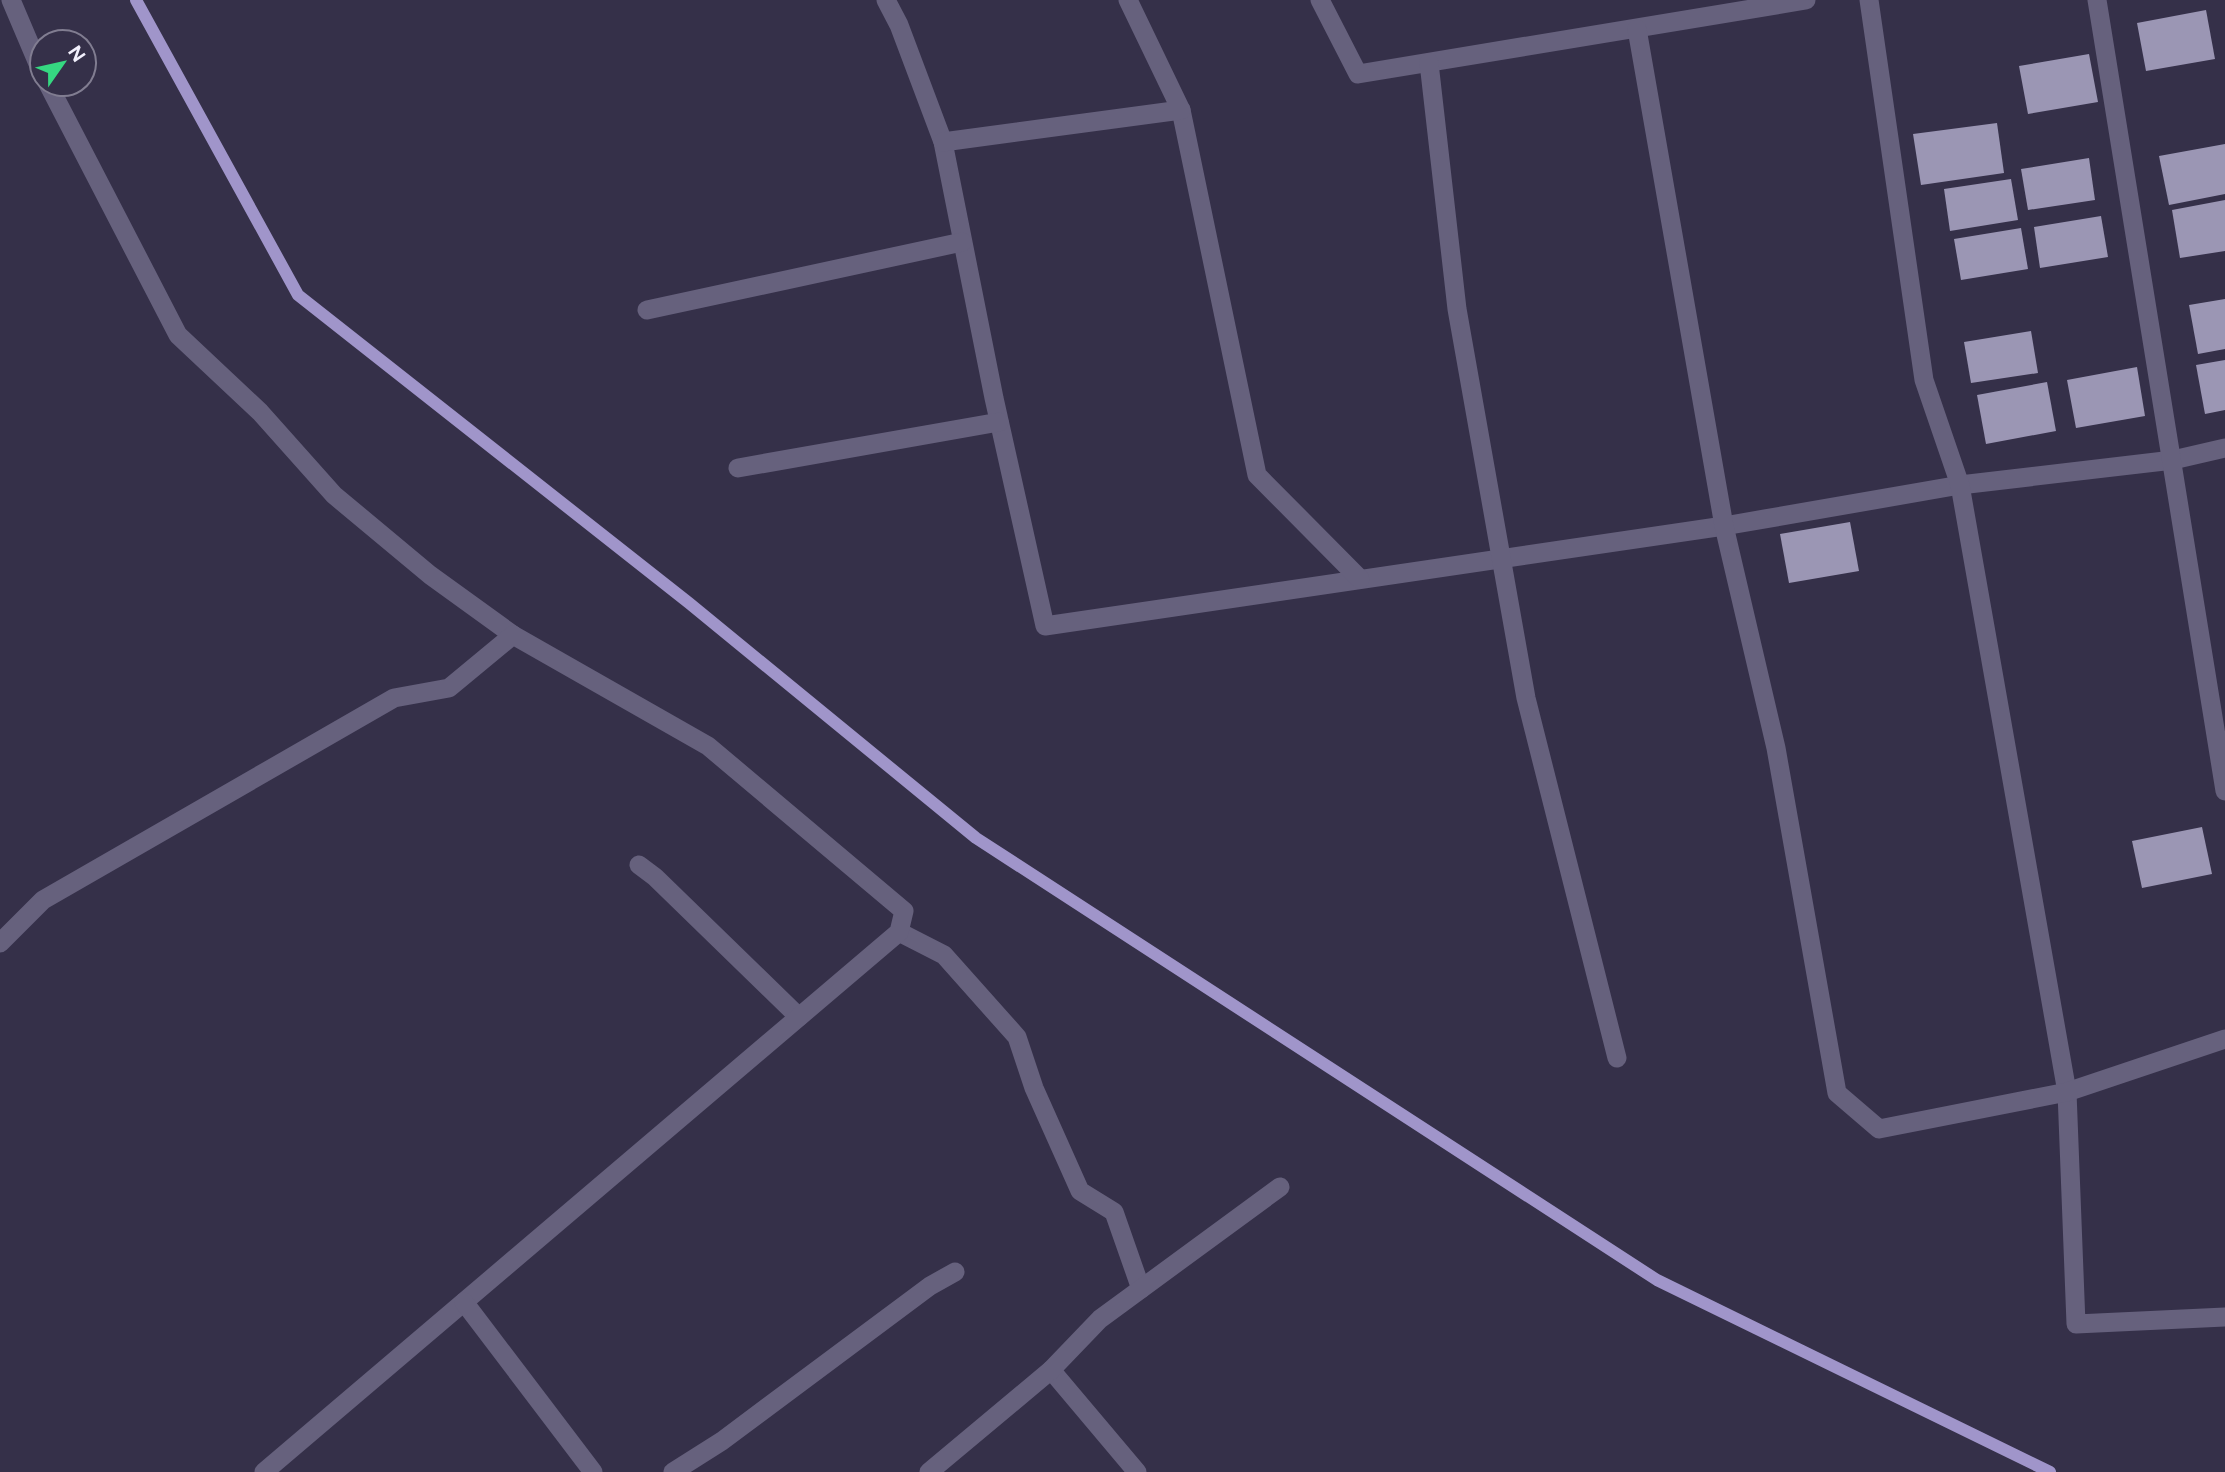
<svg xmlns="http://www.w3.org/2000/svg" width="2225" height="1472" font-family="Figtree,sans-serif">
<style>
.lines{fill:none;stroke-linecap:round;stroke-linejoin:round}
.stream{stroke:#a095ca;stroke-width:12}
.building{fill:#9b96b4}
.minor{stroke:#66617d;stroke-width:19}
</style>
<rect width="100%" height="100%" fill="#353049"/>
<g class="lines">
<path class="stream" d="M136 0 298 295 689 603 976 838 1657 1280 2050 1472"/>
</g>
<g class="building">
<path d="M2206 10 2215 59 2146 71 2137 23Z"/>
<path d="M2089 54 2098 102 2028 114 2019 66Z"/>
<path d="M1997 123 2004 173 1921 185 1913 134Z"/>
<path d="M2225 144V194L2169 205 2159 156Z"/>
<path d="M2089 158 2095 200 2028 210 2021 169Z"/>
<path d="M2011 179 2018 220 1950 231 1944 189Z"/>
<path d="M2225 200V251L2180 258 2172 210Z"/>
<path d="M2101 216 2108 257 2040 268 2034 227Z"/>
<path d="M2021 228 2028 269 1961 280 1954 239Z"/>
<path d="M2225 299V349L2198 354 2189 305Z"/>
<path d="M2031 331 2038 373 1971 383 1964 342Z"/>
<path d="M2225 360V410L2205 414 2196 365Z"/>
<path d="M2137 367 2145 416 2076 428 2067 380Z"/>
<path d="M2047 382 2056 431 1986 444 1977 395Z"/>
<path d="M1850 522 1859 571 1789 583 1780 534Z"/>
<path d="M2202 827 2212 874 2142 888 2132 841Z"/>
</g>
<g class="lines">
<g class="minor">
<path d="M11 0 42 73"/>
<path d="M886 0 899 25 943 142 994 398 1045 626 1724 526 1960 485 2173 460 2225 448"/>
<path d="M1320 0 1358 74 1806 0"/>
<path d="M1869 0 1924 380 1960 485 2067 1092 2076 1324 2225 1317"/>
<path d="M2097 0 2225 791"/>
<path d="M1637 29 1724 526 1776 748 1837 1093 1879 1129 2067 1092 2225 1039"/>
<path d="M1429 63 1457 309 1526 698 1617 1058"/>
<path d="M48 84 178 335 260 412 334 495 430 575 513 635"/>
<path d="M1181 110 1257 475 1360 579"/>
<path d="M943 142 1181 110 1128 0"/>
<path d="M647 310 962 242"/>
<path d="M738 468 999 422"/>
<path d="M639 865 655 877 799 1017"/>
<path d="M899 932 944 955 1017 1037 1034 1088 1080 1191 1114 1212 1141 1289"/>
<path d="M0 943 43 900 394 698 449 688 513 635 708 746 904 911 899 932 264 1472"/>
<path d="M464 1302 593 1472"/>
<path d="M1051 1370 1137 1472"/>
<path d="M673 1472 722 1441 930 1286 955 1272"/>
<path d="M929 1472 1051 1370 1100 1319 1280 1187"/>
</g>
</g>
<g transform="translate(63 63) rotate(56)"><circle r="33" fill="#353049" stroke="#817d91" stroke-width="2"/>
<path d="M0-5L12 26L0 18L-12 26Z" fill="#35d881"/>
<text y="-10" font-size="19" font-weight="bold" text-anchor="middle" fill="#f2f0fd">N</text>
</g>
</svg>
